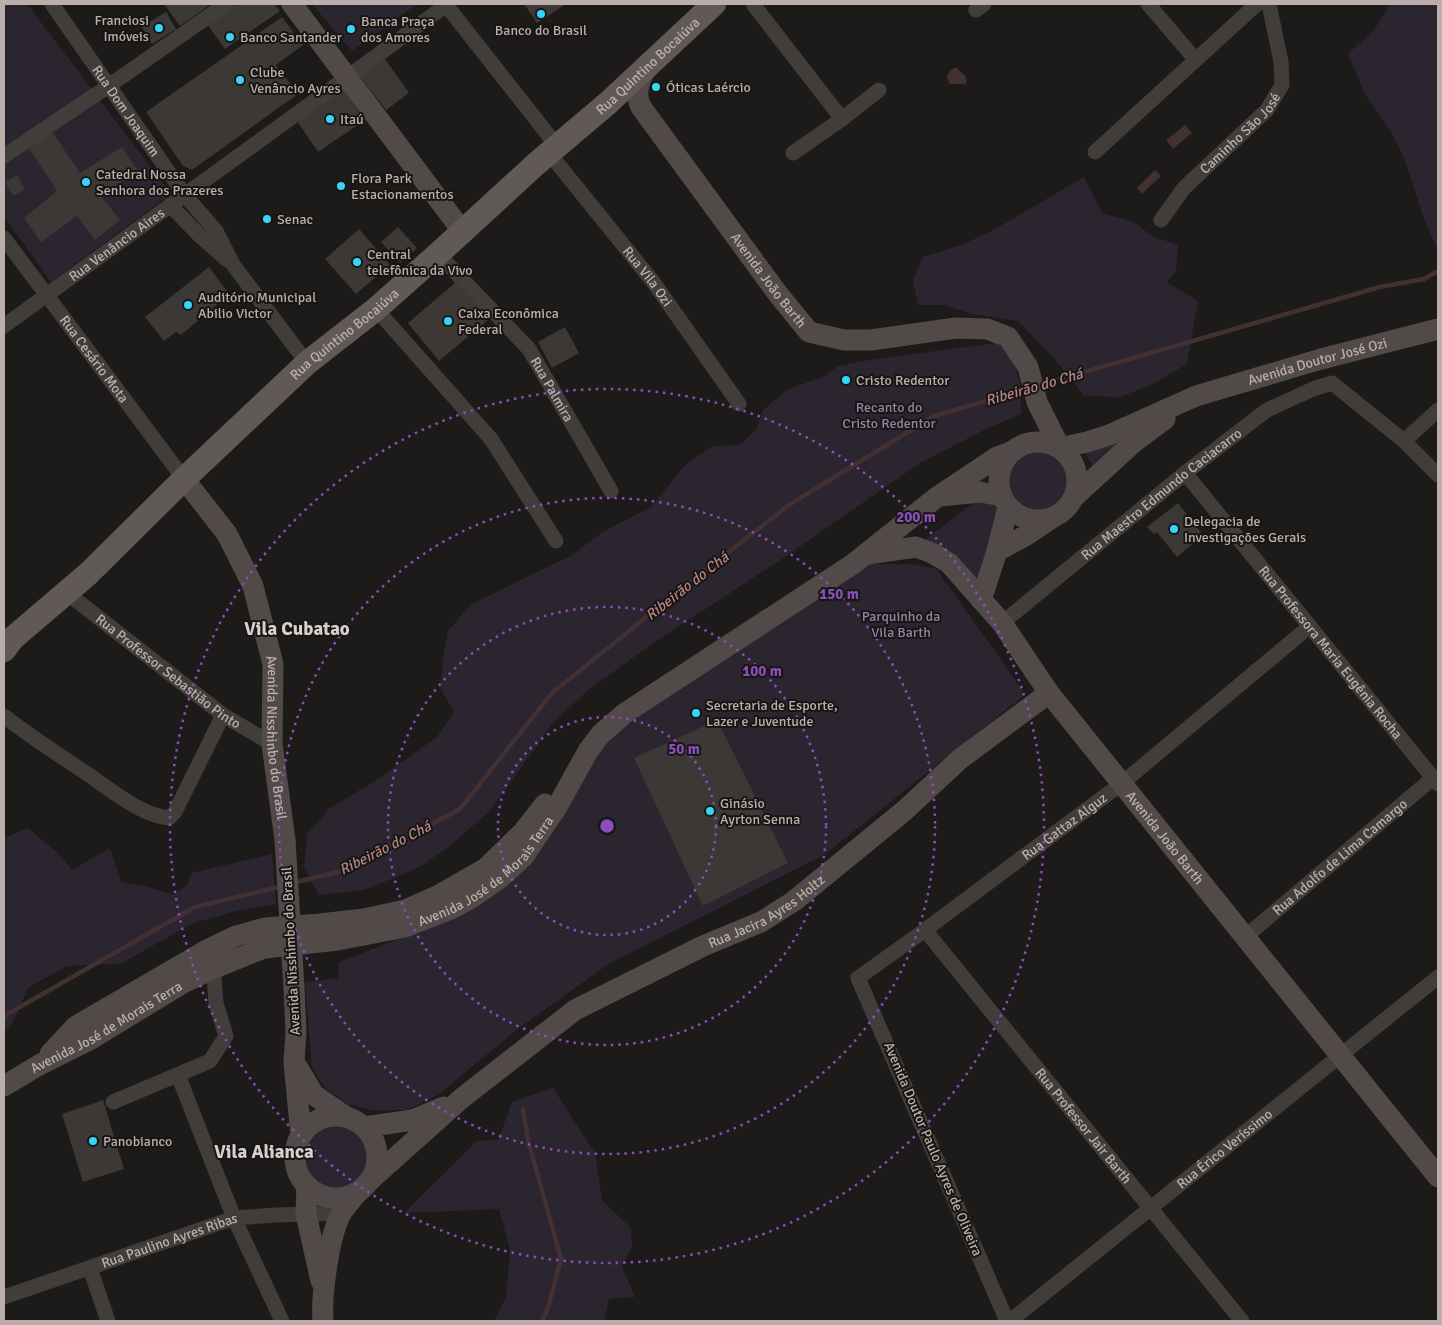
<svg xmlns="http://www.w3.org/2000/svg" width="1442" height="1325" font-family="Signika,sans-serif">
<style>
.green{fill:#2b252f}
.water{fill:#433031}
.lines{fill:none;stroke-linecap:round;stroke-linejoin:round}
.stream{stroke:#433031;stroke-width:4.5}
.building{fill:#3b3836}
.minor{stroke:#413d3a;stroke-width:15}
.secondary{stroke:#514a48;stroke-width:21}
.primary{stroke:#605956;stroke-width:24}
.secondary-bridge{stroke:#514a48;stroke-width:21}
.ring{fill:none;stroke:#8b4dba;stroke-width:2.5;stroke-dasharray:2.5 5}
.poi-dot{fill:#35d6f8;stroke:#171614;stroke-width:2}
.labels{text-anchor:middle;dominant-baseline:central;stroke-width:4;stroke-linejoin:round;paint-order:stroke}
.poi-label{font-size:14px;fill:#bcafab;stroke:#171614;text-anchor:start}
.street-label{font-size:14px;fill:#bcafab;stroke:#171614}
.park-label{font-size:14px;fill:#9782a7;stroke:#171614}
.water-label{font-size:15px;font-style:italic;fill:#b78283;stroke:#171614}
.district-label{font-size:19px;font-weight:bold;fill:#d7cfcd;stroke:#171614}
.centre{fill:#8b4dba;stroke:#171614;stroke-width:2.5}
.ring-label{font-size:15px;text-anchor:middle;font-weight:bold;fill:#8b4dba;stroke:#171614;stroke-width:4;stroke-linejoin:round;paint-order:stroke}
</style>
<rect width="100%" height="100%" fill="#1c1b19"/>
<g class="green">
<path d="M4 4H27L171 194 51 282 4 216Z"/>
<path d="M312 4H417L352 51Z"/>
<path d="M1387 4H1438V251L1423 216 1405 160 1390 130 1366 96 1348 54 1374 30 1389 7Z"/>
<path d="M1084 177 1102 213 1134 222 1152 236 1178 245 1176 271 1167 282 1198 301 1187 364 1153 384 1120 397 1084 396 1053 357 1018 321 972 314 944 305H918L913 280 923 257 961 245 990 232Z"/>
<path d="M997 343 1012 357 1020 384 1021 414 984 430 920 463 782 559 652 644 587 691 553 723 489 812 448 847 420 867 364 890 319 895 304 867 307 834 330 808 378 779 437 737 454 712 440 688 443 659 448 631 470 605 572 555 604 531 651 507 685 465 712 446 739 445 756 430 763 410 788 389 826 376 838 366 875 359Z"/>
<path d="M1146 430 1096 472 1084 451Z"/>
<circle cx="1038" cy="481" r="30"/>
<path d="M981 500 994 505 998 511 976 584 923 541 974 503Z"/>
<path d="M864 564H912L936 569 998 655 1025 695 824 855 610 963 515 1031 438 1095 407 1110H371L348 1104 326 1089 312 1068 305 982 338 978 339 962 446 921 617 732 715 658Z"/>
<path d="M28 828 59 854 72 870 110 848 121 882 146 886 173 895 187 885 192 873 272 854 276 904 233 912 193 923 120 964 67 966 28 988 11 1026 4 1031V838Z"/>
<path d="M553 1088 595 1153 602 1200 631 1228 632 1247 622 1266 635 1297 609 1299 604 1321H494L506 1297 510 1250 499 1209 404 1213 477 1141 498 1140 512 1102Z"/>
<circle cx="336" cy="1155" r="33"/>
</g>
<g class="water">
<path d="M954 68H957L966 77 967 82 965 84H950C945 77 947 72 954 68Z"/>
<path d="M1185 125 1192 133 1173 149 1166 140Z"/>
<path d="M1155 170 1161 176 1142 194 1137 188Z"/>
</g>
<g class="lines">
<g class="stream">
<path d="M1039 385 1380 287 1424 279 1438 271"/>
<path d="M292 883 346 870 460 809 552 693 675 594 789 505 934 416 1027 389"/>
<path d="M4 1016 195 907 283 886"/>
<path d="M523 1109 528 1140 561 1259 548 1308 542 1321"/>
</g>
</g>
<g class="building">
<path d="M164 4H211L180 26Z"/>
<path d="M236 4H274L280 11 225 49 207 24Z"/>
<path d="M524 4H566L537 23Z"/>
<path d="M166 12 176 29 152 44 142 27Z"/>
<path d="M282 17 303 45 276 65 298 94 192 170 183 166 146 112Z"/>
<path d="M383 56 409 93 386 110 358 74Z"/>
<path d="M341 86 365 120 318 152 295 118Z"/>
<path d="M51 130 80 173 122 147 138 171 101 196 120 220 95 240 77 216 41 242 24 218 57 191 27 145Z"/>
<path d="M17 175 25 189 13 196 5 182Z"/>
<path d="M398 227 417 248 400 263 381 242Z"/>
<path d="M359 229 390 265 356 294 325 259Z"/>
<path d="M209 267 229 294 181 335 176 332 164 341 145 317Z"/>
<path d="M456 282 489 319 439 361 408 323Z"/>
<path d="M565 327 579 353 552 368 538 342Z"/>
<path d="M1178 503 1203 535 1177 557 1157 532 1154 534 1147 527Z"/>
<path d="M717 720 788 863 703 906 634 758Z"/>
<path d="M103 1100 124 1169 83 1182 62 1114Z"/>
</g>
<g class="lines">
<g class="minor">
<path id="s1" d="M52 4 184 194 216 231 234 266 307 363"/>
<path d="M753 4 842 119"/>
<path d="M1148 4 1195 59"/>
<path d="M446 5 557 146"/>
<path d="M976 10 984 4"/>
<path d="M1095 152 1257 4"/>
<path id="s2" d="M549 153 654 283 739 404"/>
<path d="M793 153 842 119 879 90"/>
<path d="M4 156 110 85 226 4"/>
<path d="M170 205 200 236 227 260"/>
<path id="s3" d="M1161 220 1184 188 1267 110 1282 85 1281 62 1269 4"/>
<path id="s4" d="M4 238 184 479"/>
<path id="s5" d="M438 254 529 349 611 491"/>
<path d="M376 309 491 439 556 541"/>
<path id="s6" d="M4 326 448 4"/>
<path d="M1404 441 1438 410"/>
<path id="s7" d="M1185 473 1438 784"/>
<path id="s8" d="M67 593 223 715 272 744"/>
<path id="s9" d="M1002 623 1185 473 1267 410 1313 389 1332 383 1404 441 1438 475"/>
<path d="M4 716C31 737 60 756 89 775 111 790 142 816 169 818L175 812 223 715"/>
<path id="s10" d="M925 930 1242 1321"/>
<path id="s11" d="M1245 937 1433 778"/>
<path d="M178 1075 234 1218 282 1321"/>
<path d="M113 1102 210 1061 226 1036 216 1003 214 977 212 969"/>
<path d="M90 1268 108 1321"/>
<path id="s12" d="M4 1297 234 1218 276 1215 341 1213"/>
<path id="s13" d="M1007 1321 858 978 925 930 1121 784 1310 626"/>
<path id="s14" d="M1010 1321 1438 977"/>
</g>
<g class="secondary">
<path d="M292 4 463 232"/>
<path id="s15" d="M649 65C640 77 634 93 641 107L778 294 809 332 844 340H871L956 328 987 329 1008 337 1028 367 1037 402 1060 448 1087 442 1109 435 1196 396 1321 359 1438 329"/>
<circle cx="1038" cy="481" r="39"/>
<path id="s16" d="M184 479 227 534 253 586 273 664 272 744 285 840"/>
<path d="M940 496 980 492 1002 496"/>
<path d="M1074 497 1134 442 1165 419"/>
<path d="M997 551 1025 536 1052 518"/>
<path id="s17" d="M867 554 916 547 932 553 949 563 1002 623 1049 693 1438 1177"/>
<path d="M981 600 997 551 1008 507"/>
<path d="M294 988 296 1032 294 1062 301 1135"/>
<path d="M50 1054 76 1026 205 951 236 936 265 928 320 924 364 919 405 910 437 896 486 868 523 832 545 804"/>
<path d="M298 1068 314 1095 348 1118"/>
<path id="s18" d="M4 1086 39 1065 91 1039 183 983 212 969 264 948 338 940 405 927 451 909 473 897 500 878 523 857 557 807 588 751 600 735 625 713 853 564 937 497 997 457 1013 451"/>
<circle cx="336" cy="1157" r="41"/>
<path d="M364 1127 413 1120 444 1107"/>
<path id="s19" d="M368 1182 462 1098 575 1010 703 946 761 922 794 901 904 811 960 759 1049 693"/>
<path d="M307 1186 306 1214 321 1281"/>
<path d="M323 1321C321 1296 329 1234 342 1212 347 1205 353 1198 359 1191"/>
</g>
<path class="primary" id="s20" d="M4 650 13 638 88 574 184 479 307 363 376 309 438 254 536 164 608 103 714 4"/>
<path class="secondary-bridge" d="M285 840 294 988"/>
</g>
<g class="ring">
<circle cx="607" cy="826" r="109"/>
<circle cx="607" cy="826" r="219"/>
<circle cx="607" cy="826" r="328"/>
<circle cx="607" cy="826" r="437"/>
</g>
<g class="poi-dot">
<circle cx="541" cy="14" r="5"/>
<circle cx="159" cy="28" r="5"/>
<circle cx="351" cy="29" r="5"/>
<circle cx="230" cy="37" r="5"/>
<circle cx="240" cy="80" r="5"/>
<circle cx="656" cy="87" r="5"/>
<circle cx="330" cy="119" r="5"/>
<circle cx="86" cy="182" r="5"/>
<circle cx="341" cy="186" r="5"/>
<circle cx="267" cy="219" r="5"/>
<circle cx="357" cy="262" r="5"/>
<circle cx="188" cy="305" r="5"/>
<circle cx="448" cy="321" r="5"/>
<circle cx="846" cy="380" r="5"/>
<circle cx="1174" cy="529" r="5"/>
<circle cx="696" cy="713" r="5"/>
<circle cx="710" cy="811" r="5"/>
<circle cx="93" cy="1141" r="5"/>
</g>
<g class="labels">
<g class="poi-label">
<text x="149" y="20" text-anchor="end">Franciosi<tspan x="149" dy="16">Imóveis</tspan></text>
<text x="361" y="21">Banca Praça<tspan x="361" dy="16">dos Amores</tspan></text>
<text x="541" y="30" text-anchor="middle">Banco do Brasil</text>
<text x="240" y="37">Banco Santander</text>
<text x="250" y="72">Clube<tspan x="250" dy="16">Venâncio Ayres</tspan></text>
<text x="666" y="87">Óticas Laércio</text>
<text x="340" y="119">Itaú</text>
<text x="96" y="174">Catedral Nossa<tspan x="96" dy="16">Senhora dos Prazeres</tspan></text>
<text x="351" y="178">Flora Park<tspan x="351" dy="16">Estacionamentos</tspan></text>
<text x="277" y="219">Senac</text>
<text x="367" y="254">Central<tspan x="367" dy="16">telefônica da Vivo</tspan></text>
<text x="198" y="297">Auditório Municipal<tspan x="198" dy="16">Abilio Victor</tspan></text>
<text x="458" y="313">Caixa Econômica<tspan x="458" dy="16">Federal</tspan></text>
<text x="856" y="380">Cristo Redentor</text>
<text x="1184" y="521">Delegacia de<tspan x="1184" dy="16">Investigações Gerais</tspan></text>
<text x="706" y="705">Secretaria de Esporte,<tspan x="706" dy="16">Lazer e Juventude</tspan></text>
<text x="720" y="803">Ginásio<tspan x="720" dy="16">Ayrton Senna</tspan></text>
<text x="103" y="1141">Panobianco</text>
</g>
<g class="street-label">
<text stroke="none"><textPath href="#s20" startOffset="870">Rua Quintino Bocaiúva</textPath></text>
<text stroke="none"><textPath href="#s1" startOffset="130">Rua Dom Joaquim</textPath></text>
<text stroke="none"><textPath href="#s3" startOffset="118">Caminho São José</textPath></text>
<text stroke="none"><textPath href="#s6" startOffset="139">Rua Venâncio Aires</textPath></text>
<text stroke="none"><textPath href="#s2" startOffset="158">Rua Vila Ozi</textPath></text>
<text stroke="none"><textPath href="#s15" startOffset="260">Avenida João Barth</textPath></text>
<text stroke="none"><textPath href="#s20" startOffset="465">Rua Quintino Bocaiúva</textPath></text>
<text stroke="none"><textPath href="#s4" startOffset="151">Rua Cesário Mota</textPath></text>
<text stroke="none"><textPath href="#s15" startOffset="924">Avenida Doutor José Ozi</textPath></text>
<text stroke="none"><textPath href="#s5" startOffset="178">Rua Palmira</textPath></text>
<text stroke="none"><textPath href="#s9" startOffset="205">Rua Maestro Edmundo Caciacarro</textPath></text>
<text stroke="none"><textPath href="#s7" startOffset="231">Rua Professora Maria Eugênia Rocha</textPath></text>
<text stroke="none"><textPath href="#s8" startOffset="128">Rua Professor Sebastião Pinto</textPath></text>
<text stroke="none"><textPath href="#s16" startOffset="282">Avenida Nisshinbo do Brasil</textPath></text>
<text stroke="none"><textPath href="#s13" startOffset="630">Rua Gattaz Alguz</textPath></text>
<text stroke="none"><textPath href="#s17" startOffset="436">Avenida João Barth</textPath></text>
<text stroke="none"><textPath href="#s11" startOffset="124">Rua Adolfo de Lima Camargo</textPath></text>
<text stroke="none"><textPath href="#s18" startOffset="538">Avenida José de Morais Terra</textPath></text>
<text stroke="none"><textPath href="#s19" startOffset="485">Rua Jacira Ayres Holtz</textPath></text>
<text transform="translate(291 951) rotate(-93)">Avenida Nisshimbo do Brasil</text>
<text stroke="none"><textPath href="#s18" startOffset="118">Avenida José de Morais Terra</textPath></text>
<text stroke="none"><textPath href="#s10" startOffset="252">Rua Professor Jair Barth</textPath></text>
<text transform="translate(933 1149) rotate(67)">Avenida Doutor Paulo Ayres de Oliveira</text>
<text stroke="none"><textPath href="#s14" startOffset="275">Rua Érico Veríssimo</textPath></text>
<text stroke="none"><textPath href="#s12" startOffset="175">Rua Paulino Ayres Ribas</textPath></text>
</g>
<g class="park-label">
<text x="889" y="407">Recanto do<tspan x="889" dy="16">Cristo Redentor</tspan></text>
<text x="901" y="616">Parquinho da<tspan x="901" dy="16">Vila Barth</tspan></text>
</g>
<g class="water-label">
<text transform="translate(1034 387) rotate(-16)">Ribeirão do Chá</text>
<text transform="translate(687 586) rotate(-38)">Ribeirão do Chá</text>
<text transform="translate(385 848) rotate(-27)">Ribeirão do Chá</text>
</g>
<g class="district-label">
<text x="297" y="629">Vila Cubatao</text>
<text x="264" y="1152">Vila Alianca</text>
</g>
</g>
<circle cx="607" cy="826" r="8" class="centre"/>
<g class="ring-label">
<text x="916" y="522">200 m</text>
<text x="839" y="599">150 m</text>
<text x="762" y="676">100 m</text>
<text x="684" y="754">50 m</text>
</g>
<rect width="1442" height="1325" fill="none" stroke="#bcafab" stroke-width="10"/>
</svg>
